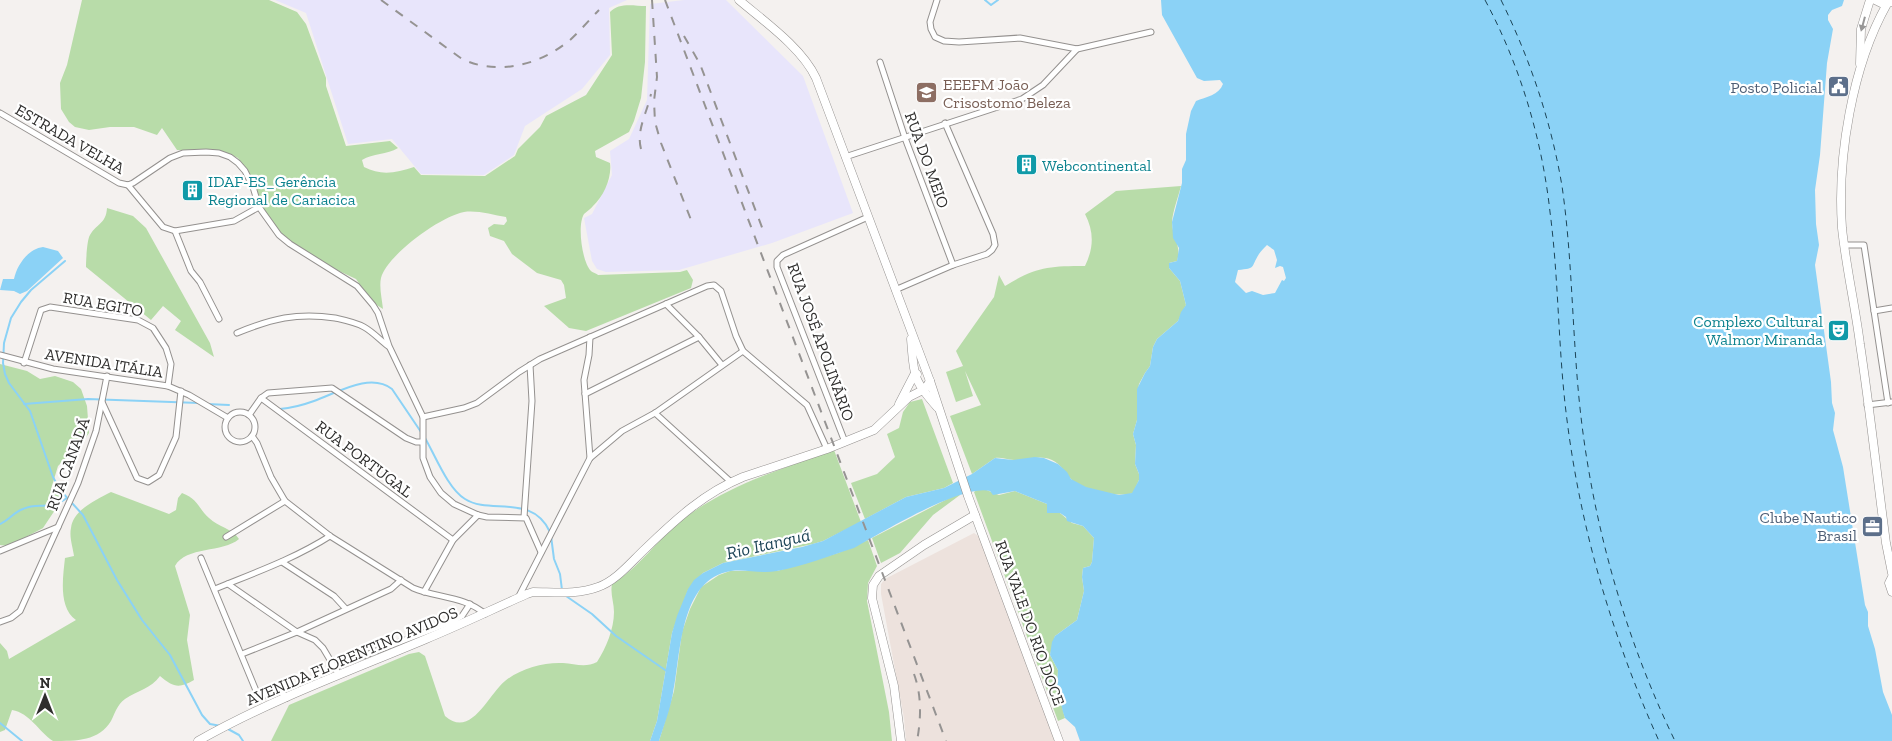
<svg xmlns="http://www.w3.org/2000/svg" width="1892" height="741" font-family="'Zilla Slab',serif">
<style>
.built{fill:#ede2dd}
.industrial{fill:#e8e5fb}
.green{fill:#b8dca9}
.water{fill:#8bd2f6;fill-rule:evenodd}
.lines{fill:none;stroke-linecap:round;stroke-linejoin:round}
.stream{stroke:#8bd2f6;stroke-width:2}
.ferry{stroke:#1c4457;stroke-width:1;stroke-dasharray:6 5;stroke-linecap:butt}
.street-casing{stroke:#94918f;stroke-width:7}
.secondary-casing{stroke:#94918f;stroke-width:9}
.street{stroke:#fff;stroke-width:5}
.secondary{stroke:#fff;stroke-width:8}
.rail{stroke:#959392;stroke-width:2;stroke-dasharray:9 9;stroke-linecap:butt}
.oneway{fill:#979696}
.labels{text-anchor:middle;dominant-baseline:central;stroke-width:4.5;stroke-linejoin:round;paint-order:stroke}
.education-label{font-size:16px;fill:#785e54;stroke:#fff;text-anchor:start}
.service-label{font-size:16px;fill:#4e5e75;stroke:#fff;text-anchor:end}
.street-label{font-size:16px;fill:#2f2e2d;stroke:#fff}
.culture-label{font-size:16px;fill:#0d838f;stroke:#fff;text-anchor:start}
.water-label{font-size:18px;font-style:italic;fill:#1c4457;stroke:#fff}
</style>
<rect width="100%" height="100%" fill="#f4f1ef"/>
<path class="built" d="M974 533 981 538 1055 741H906L904 718 881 594V584L885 579Z"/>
<g class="industrial">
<path d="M275 0H627L609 8 610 55 582 89 525 126 514 155 484 175 421 174 392 139 348 144 306 13Z"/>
<path d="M684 0H726L803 76 853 213 772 243 679 270 606 272 597 269 592 261 584 218 592 214 612 175 610 151 629 139 647 100 650 4Z"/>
</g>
<g class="green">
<path d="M82 0H269L297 12 306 24 326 78V86L346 146 390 141 398 148C387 155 373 153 362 160L364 167C381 176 396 173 414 167L421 175 485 176 515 156 518 149 540 127 546 116 586 95 612 55 610 12C619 2 634 6 646 6L645 62 641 98 634 121 629 132 595 151 596 157 610 163C612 177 604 196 593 206 591 209 587 211 584 214 577 225 582 262 591 271 592 272 597 274 598 275L680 272 687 270 693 280 691 288 586 331 569 328 544 306 566 298 564 285 561 280 537 273 512 254 504 241 490 236 488 228 494 224 504 225 507 221 506 217C493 215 477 210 464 212 441 216 387 255 381 278 379 287 382 299 383 309L372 302 356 279 320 262 291 244 279 234 263 210 244 167 238 158 225 152 177 150 162 128 157 135 134 127H110L89 130 75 127 69 122 61 109 60 83 67 65Z"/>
<path d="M1181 186C1178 198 1173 210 1172 222 1172 236 1182 246 1177 261L1169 263V268L1180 281 1186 305 1178 321 1157 339 1153 347 1150 366 1145 373 1139 384 1137 396V420L1133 434 1136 445 1135 464 1139 474V480L1133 493C1119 498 1081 490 1071 479 1064 472 1061 464 1052 460 1038 454 1028 461 1014 460 1007 460 1002 457 995 458L972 474 950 416 981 405 965 371 973 396 956 402 946 372 963 366 956 351 994 297 999 275 1005 286C1036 267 1048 266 1085 266 1094 247 1094 232 1085 214L1116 191Z"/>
<path d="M107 208 133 216 146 228 210 343 214 357 175 330 181 321 163 306 151 320 86 267C86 261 87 239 90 235 97 223 106 224 107 208Z"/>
<path d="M0 364 27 371 40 379 55 376 73 382 81 389 87 406 89 433 78 449 72 452 58 466 51 489 65 495 43 528 9 546 0 545Z"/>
<path d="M922 399 953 483 944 488 906 497 865 519 851 483 877 474 895 457 887 434 899 428 903 412 910 402Z"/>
<path d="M834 450 861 522 823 541 813 544 723 563 703 573 688 590 672 633 657 721 650 741H271L289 705 409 654 419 652 425 656 445 716C471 739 488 695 505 681 521 668 544 662 563 663 575 664 586 668 597 662 606 648 614 629 614 612 614 602 610 594 612 584 640 567 657 540 682 520 727 485 782 469 834 450Z"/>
<path d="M978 489H984L999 495 1015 491 1047 504V513H1060L1072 523 1083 526 1094 538 1092 562 1090 566 1083 568 1082 577 1084 591 1077 620 1055 636 1050 655 1058 670 1057 688 1065 718 1058 721 974 492Z"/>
<path d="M111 492 169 514 176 510 178 498 182 493C198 499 198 508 209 518 218 527 232 528 239 539 223 553 186 546 175 566L190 615 187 640 194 680C179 689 173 687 160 676 151 689 138 690 125 699 117 705 115 713 111 721 99 741 77 741 53 741 39 732 30 713 12 710L5 730 0 732V643L7 651 9 659 76 620C58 607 63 577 65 558L74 556C73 548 69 537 71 528 73 510 96 500 111 492Z"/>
<path d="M955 495H960L933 515 900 553 881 563 872 538Z"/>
<path d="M868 540 877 566 868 583 867 601 889 712 892 741H659L674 691 682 632 690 609 701 587 719 575 730 571H777L838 553Z"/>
</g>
<g class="water">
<path d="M1161 0H1844L1842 6 1832 10 1828 15V20L1833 29 1827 63 1820 155 1815 190 1816 224 1819 245 1815 265 1831 382 1832 403 1835 413 1833 430 1843 467 1865 605 1868 612V626L1875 649 1883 692 1892 715V741H1080L1075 727 1065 718 1063 712 1057 688 1058 670 1050 655 1052 642 1055 636 1077 620 1084 591 1082 577 1083 568 1090 566 1092 562 1094 538 1083 526 1067 521 1066 517 1060 513H1047V504L1015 491 993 495 990 491C963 483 881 533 854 548 829 556 803 566 777 571 761 574 746 569 731 571 679 579 681 655 673 693 670 710 664 725 659 741H650L657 721 672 633 677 616 688 589 694 580 703 573 723 563 802 547 823 541 906 497 944 488 972 474 995 458 1013 460 1035 457 1044 458 1058 464 1067 472 1071 479 1086 487 1119 495 1132 493 1139 480V474L1135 464 1136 445 1133 434 1137 420V389L1145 373 1150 366 1153 347 1157 339 1178 321 1181 312 1186 305 1180 281 1169 268V263L1177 261 1179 248 1173 238 1172 222 1182 183V169L1186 160V134L1191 111 1196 101C1206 97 1219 95 1223 84L1220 80 1204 81 1197 78 1162 15ZM1267 245 1274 250 1277 260 1275 268 1280 266 1283 267 1286 278 1284 281 1282 280 1275 293 1263 295 1252 291 1246 293 1235 282 1238 270C1257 268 1250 268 1259 254 1261 251 1264 248 1267 245Z"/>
<path d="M43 247 58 251 63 258 27 291 20 294 14 291 0 290 3 279H14C17 265 28 249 43 247Z"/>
</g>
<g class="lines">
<g class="stream">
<path d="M985 0 991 5 998 0"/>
<path d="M65 261 31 290 21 302 11 318 4 343 3 363 5 374 9 383 30 411 53 477 60 490 83 515 117 580 142 620 170 655 202 715 210 724 221 726"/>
<path d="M24 404 88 399 199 403"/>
<path d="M207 404 229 405"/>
<path d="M280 409C292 408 303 405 314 401 337 393 370 372 392 389L421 432"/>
<path d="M425 438C435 455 448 489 465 499 490 515 532 493 550 532"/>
<path d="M0 524C9 520 14 512 23 509 40 501 47 512 67 498"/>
<path d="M551 536 554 559 560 574 562 590"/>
<path d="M566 596 592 614 616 636 668 672"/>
<path d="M0 723 22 741"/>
<path d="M228 729 239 735 243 741"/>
</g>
<g class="ferry">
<path d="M1485 0C1520 65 1542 139 1550 212 1559 281 1558 351 1567 420 1581 531 1613 639 1659 741"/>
<path d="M1501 0C1530 59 1551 121 1562 186 1573 262 1572 340 1581 417 1594 528 1626 640 1675 741"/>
</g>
<defs>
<g id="street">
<path d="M937 0 930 22 931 29 935 37 944 41 959 42 1020 38 1077 49 1151 32"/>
<path d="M880 62 905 138 953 265"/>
<path d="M0 113 119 183 128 185 133 183 170 158 183 153 206 152 219 153 230 157 238 163 245 171 253 187 259 207 279 235 290 244 357 286 373 305 378 313 389 346 423 417V458L430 477 441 493 454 504 478 515 487 517 526 518 541 552"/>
<path d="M845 157 1022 99 1043 85 1077 49"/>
<path d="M128 185 163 227 175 231 191 271 200 282 219 319"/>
<path d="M175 231 234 221 259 207"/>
<path d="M1844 245H1864L1888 403"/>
<path d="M895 290 953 265 987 254 992 250 995 245 993 234 945 123"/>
<path d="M666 304 699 337 722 365"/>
<path d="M1874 311 1892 308"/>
<path d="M237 333C271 319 297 312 335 318 344 320 355 322 364 327 373 332 380 340 388 346"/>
<path d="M590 337 589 355 584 380 590 458"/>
<path d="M0 355 53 369 168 386 189 395 228 418"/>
<path d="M24 363 41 310 50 307 138 320 153 328 166 348 171 364 168 386"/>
<path d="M585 394 699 337"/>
<path d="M261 398 453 540"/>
<path d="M102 402 137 478 148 482 159 475 176 437 181 391"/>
<path d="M1867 405 1892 402"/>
<circle cx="240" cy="427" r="15"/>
<path d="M655 413 731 482"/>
<path d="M249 415 261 398 268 393 332 388 406 438 416 442H422"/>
<path d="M423 417 464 408 477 403 519 372 540 359 707 286 714 285 721 291 736 336 743 351 807 405 827 449"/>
<path d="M252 436 257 443 271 477 285 501 330 536 413 588C436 598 465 596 485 614"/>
<path d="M845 442 777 267V261L783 255 868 217"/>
<path d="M524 517 532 401 530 365"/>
<path d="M226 537 285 501"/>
<path d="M0 551 58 527 78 483 96 431 107 376"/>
<path d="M201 558 257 693 261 696C273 693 278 686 287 698"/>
<path d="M282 562 334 596 346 609"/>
<path d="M228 584 297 632 315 640 323 648 339 675"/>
<path d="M215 589C254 573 294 559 330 536"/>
<path d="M424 592 453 540 478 515"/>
<path d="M518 598 590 458 622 431 655 413 743 351"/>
<path d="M0 622 11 618 20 611 58 527"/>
<path d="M242 654 297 632 391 589 401 580"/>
<path d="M335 667 454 621 462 616 470 604"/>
</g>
<g id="secondary">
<path d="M739 0C765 22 802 48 816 78L930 381 968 496 1059 741"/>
<path d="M1875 0 1883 4 1892 2"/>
<path d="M1887 4C1852 66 1837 158 1842 228 1846 267 1855 305 1860 344 1870 410 1877 476 1886 543L1892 573"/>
<path d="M1860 64 1861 29 1870 0"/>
<path d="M911 339C914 375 912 379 937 407"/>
<path d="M899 404 914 375 917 374"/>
<path d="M1892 577 1889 583 1892 592"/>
<path d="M198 741C270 700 350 671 426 639 460 625 493 609 527 594L533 592C554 592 577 595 598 587 616 581 631 562 645 549 675 520 704 493 743 477L827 449 874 430 909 397 925 389 930 381"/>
<path d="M901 741 894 686 872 598 873 585 879 576 924 545 975 515"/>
</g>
</defs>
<use href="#street" class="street-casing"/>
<use href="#secondary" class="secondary-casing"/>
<use href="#street" class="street"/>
<use href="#secondary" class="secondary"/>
<g class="rail">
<path d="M381 0 462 59C498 76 540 65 570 40 580 31 589 20 599 10"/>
<path d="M652 0 657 77 654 101 655 122 661 143 693 225"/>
<path d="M665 0 946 741"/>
<path d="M684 36 700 64 763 230"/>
<path d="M641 149C636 130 647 113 651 94"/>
<path d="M914 674C922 696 921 719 917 741"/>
</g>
</g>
<defs><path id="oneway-solid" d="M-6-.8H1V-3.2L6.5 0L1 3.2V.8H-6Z" transform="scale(1.25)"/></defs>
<use class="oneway" href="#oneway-solid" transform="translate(1863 24) rotate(105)"/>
<defs>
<symbol id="civic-square" viewBox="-11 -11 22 22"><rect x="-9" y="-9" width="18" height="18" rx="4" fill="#5c6f8a" stroke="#fff"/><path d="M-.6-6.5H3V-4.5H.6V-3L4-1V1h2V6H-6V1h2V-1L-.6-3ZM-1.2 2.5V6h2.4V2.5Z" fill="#fff"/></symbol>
<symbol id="school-square" viewBox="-11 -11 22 22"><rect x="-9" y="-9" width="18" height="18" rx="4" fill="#8d6e63" stroke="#fff"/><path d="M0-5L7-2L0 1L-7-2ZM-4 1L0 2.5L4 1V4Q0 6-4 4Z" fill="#fff"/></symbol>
<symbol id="building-square" viewBox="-11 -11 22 22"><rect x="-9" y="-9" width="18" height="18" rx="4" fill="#0f9aa8" stroke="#fff"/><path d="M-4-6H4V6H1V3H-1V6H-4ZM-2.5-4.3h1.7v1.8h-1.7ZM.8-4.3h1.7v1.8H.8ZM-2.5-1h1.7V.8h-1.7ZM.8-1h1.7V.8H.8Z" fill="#fff"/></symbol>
<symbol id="theatre-square" viewBox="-11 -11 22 22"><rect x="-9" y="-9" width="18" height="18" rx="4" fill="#0f9aa8" stroke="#fff"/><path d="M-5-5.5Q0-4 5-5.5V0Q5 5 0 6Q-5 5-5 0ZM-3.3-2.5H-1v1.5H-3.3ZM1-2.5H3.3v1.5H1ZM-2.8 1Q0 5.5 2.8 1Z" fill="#fff"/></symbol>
<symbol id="office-square" viewBox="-11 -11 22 22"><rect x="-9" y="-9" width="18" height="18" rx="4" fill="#5c6f8a" stroke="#fff"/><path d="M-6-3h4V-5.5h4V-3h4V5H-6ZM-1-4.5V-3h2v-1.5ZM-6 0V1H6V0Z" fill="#fff"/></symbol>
</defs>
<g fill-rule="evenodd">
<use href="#civic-square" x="1826" y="74" width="25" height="25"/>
<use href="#school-square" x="914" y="80" width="25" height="25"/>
<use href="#building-square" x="1014" y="152" width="25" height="25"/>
<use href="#building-square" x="180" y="178" width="25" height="25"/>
<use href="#theatre-square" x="1826" y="318" width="25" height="25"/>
<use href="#office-square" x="1860" y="514" width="25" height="25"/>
</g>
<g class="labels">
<g class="education-label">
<text x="943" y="84">EEEFM João<tspan x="943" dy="18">Crisostomo Beleza</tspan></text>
</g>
<g class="service-label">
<text x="1822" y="87">Posto Policial</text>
<text x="1857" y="517">Clube Nautico<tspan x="1857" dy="18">Brasil</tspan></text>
</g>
<g class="street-label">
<text transform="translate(70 139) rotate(30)">ESTRADA VELHA</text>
<text transform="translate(927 160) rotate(70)">RUA DO MEIO</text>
<text transform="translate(103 304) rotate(10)">RUA EGITO</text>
<text transform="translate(821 342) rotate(70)">RUA JOSÉ APOLINÁRIO</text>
<text transform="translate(104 363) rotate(9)">AVENIDA ITÁLIA</text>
<text transform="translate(364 459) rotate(37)">RUA PORTUGAL</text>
<text transform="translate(68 464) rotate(-70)">RUA CANADÁ</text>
<text transform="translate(1030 623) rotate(70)">RUA VALE DO RIO DOCE</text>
<text transform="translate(352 656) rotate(-23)">AVENIDA FLORENTINO AVIDOS</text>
</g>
<g class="culture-label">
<text x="1042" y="165">Webcontinental</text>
<text x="208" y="181">IDAF-ES_Gerência<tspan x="208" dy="18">Regional de Cariacica</tspan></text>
<text x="1823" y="321" text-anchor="end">Complexo Cultural<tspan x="1823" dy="18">Walmor Miranda</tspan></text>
</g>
<g class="water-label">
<text transform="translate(768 544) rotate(-13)">Rio Itanguá</text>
</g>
</g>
<g transform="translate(45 696)" stroke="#ffffff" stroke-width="4" paint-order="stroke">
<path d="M0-4L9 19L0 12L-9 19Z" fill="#2f2e2d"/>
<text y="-8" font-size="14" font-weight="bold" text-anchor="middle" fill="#2f2e2d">N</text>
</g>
</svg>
